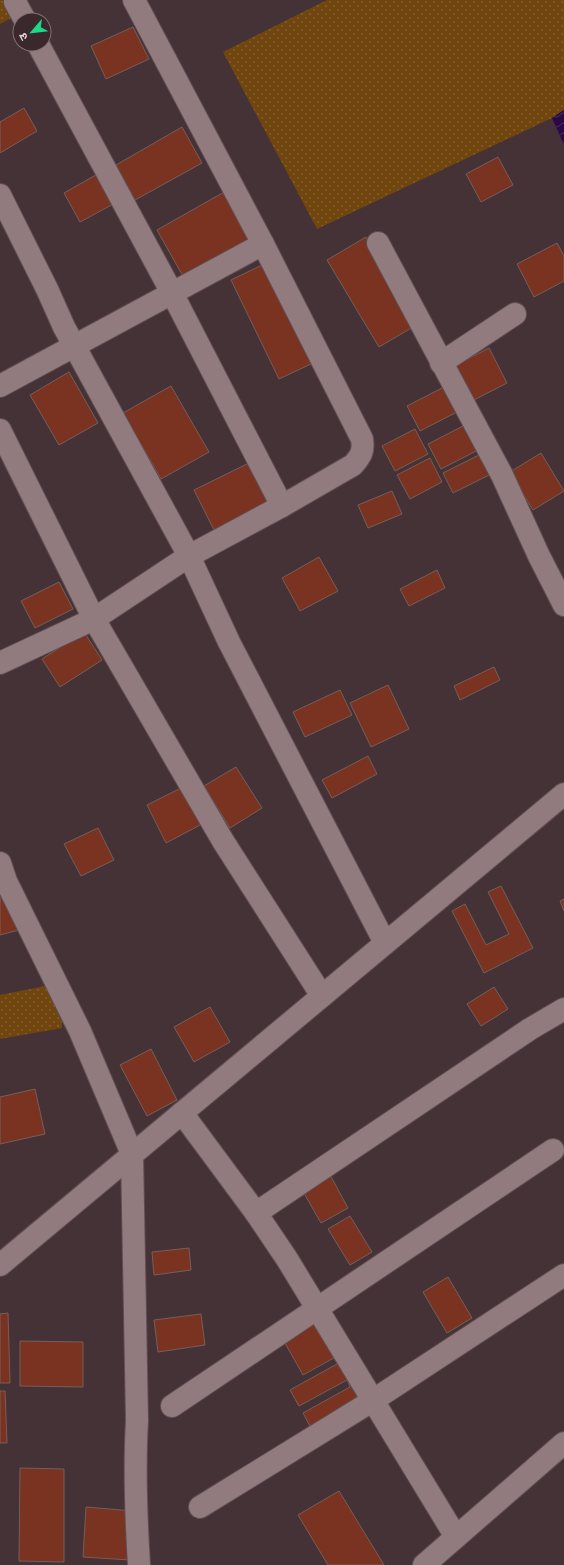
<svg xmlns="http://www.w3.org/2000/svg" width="564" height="1565" font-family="'Noto Sans','Noto Sans Devanagari',sans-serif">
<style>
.park{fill:url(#park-dots)}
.water{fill:url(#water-waves)}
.building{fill:#7a3221;stroke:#755f5a}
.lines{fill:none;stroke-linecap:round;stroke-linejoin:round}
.minor-casing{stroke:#604f53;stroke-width:24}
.minor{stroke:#927b7f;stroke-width:22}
</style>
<defs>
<pattern id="park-dots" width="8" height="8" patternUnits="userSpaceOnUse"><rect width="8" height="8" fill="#71450e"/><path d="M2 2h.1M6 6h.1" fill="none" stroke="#855f31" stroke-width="1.8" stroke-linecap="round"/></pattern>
<pattern id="water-waves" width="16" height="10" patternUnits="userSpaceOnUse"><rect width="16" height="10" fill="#2a0a46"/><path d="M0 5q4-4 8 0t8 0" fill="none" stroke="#492d60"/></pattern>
</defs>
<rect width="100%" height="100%" fill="#453236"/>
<g class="park">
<path d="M0 0H7L15 16 0 24Z"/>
<path d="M327 0H564V110L552 118 317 229 223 52Z"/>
<path d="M60 983 62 1028 0 1039V995Z"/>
</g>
<path class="water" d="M564 110V145L552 118Z"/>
<g class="building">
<path d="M133 27 149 59 106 79 91 46Z"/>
<path d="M24 108 37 131 0 153V122Z"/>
<path d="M182 127 202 163 135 200 116 165Z"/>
<path d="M498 157 513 185 481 202 466 174Z"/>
<path d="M101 172 117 202 80 222 64 193Z"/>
<path d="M226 191 253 238 184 278 157 230Z"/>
<path d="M366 237 418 324 379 347 327 260Z"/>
<path d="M557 243 564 256V281L534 297 517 264Z"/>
<path d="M264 264 313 363 279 379 231 280Z"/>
<path d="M489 348 507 383 470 402 452 367Z"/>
<path d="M69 372 98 423 59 445 30 395Z"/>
<path d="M171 386 209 452 161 479 123 413Z"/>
<path d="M446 386 459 411 420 431 407 406Z"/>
<path d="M465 425 478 450 441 469 428 444Z"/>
<path d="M415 429 428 454 395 471 382 446Z"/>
<path d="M485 452 495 472 453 493 443 473Z"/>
<path d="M541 453 564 491 533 510 510 472Z"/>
<path d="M430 458 442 482 410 499 397 475Z"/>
<path d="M253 461 273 503 215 532 194 490Z"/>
<path d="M392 491 402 514 368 528 358 505Z"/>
<path d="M319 557 338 591 300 611 282 578Z"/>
<path d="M437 570 445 588 409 606 400 589Z"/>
<path d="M59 582 73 609 35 628 21 601Z"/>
<path d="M84 632 102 660 60 687 42 659Z"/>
<path d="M494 667 500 680 460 700 454 686Z"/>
<path d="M388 685 409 729 371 747 350 703Z"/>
<path d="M340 690 352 715 305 737 293 712Z"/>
<path d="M368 756 377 774 332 798 322 780Z"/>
<path d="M236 767 262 808 230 828 204 786Z"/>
<path d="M183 787 202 824 166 843 147 805Z"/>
<path d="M98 828 114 860 81 876 64 844Z"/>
<path d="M501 886 533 948 484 973 452 911 465 904 486 945 509 934 488 892Z"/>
<path d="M8 893 19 930 0 935V894Z"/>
<path d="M564 899V911L560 901Z"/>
<path d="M494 987 508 1009 481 1026 467 1004Z"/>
<path d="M210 1007 230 1042 194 1062 174 1027Z"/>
<path d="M151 1049 177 1100 147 1116 120 1065Z"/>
<path d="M35 1089 45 1134 0 1144V1097Z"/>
<path d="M329 1173 348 1208 321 1223 301 1188Z"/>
<path d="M350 1216 372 1252 350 1265 328 1229Z"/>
<path d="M189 1248 191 1270 154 1275 152 1252Z"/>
<path d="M448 1277 472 1318 447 1333 423 1292Z"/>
<path d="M8 1313 10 1383H0V1314Z"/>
<path d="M201 1314 205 1345 158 1352 154 1320Z"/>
<path d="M319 1315 341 1354 303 1375 281 1336Z"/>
<path d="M20 1341 83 1342V1387L20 1386Z"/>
<path d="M346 1359 368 1399 312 1430 303 1413 350 1387 347 1380 299 1406 290 1390Z"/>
<path d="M0 1391H5L7 1443H0Z"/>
<path d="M20 1468 64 1469V1562L19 1561Z"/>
<path d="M339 1491 384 1565H328L298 1515Z"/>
<path d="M86 1507 133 1511 130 1560 83 1557Z"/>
</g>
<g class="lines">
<defs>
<g id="minor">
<path d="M15 2 25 20"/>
<path d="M38 44 172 293 282 506"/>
<path d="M0 195 47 289 64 327 189 556 229 642 385 943"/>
<path d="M378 243 502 475 539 556 564 605"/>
<path d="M441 363 515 314"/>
<path d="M0 386 263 244"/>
<path d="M0 430 94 619 223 841 322 996"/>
<path d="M0 663 94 619 189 556 282 506 353 465C361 456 364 451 362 439L263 244 134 0"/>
<path d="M0 863 6 881 80 1031 132 1154 137 1421C134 1470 136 1517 139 1565"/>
<path d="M182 1113 256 1213 287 1259 456 1537"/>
<path d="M256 1213 530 1029 564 1009"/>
<path d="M0 1265 564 794"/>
<path d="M172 1406 553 1150"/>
<path d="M200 1507 372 1401 564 1275"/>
<path d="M424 1565 564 1443"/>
</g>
</defs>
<use href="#minor" class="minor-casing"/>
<use href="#minor" class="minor"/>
</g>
<g transform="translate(32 32) rotate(242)"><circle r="19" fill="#3a282c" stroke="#807073"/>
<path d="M0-3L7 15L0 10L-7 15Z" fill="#1cd988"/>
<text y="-6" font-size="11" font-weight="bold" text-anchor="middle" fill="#e8dbdd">उ</text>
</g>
</svg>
